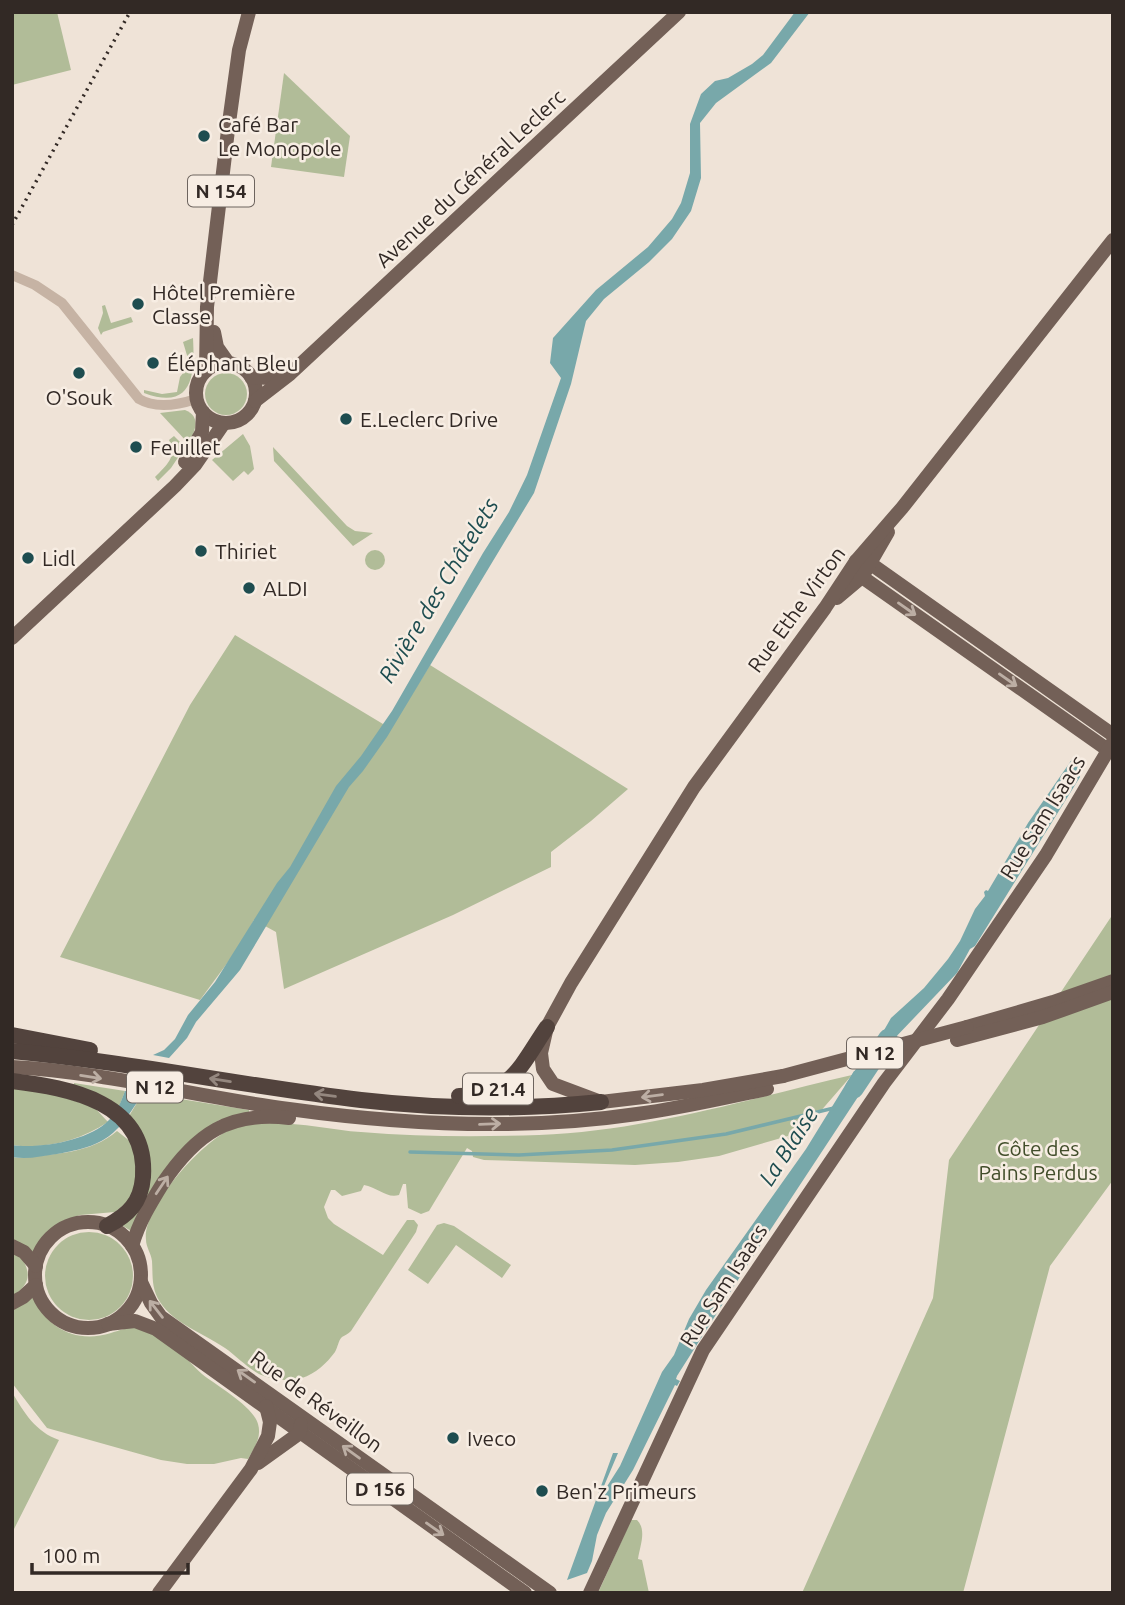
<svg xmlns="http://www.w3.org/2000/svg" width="1125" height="1605" font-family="Ubuntu,sans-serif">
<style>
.green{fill:#b1bc98}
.water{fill:#78a8aa}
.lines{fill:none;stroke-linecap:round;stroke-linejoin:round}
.stream{stroke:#78a8aa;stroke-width:3.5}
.river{stroke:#78a8aa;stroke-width:19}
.minor{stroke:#c6b3a4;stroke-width:10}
.major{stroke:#736057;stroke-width:14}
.highway{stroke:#52433d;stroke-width:16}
.rail{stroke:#322925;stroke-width:3.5;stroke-dasharray:2 5;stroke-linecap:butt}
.major-bridge{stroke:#736057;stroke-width:14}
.oneway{stroke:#bcaea4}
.oneway2{stroke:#94877f}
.poi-dot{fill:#1e4d50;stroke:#f7ede3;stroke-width:2.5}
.labels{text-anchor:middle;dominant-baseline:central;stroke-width:5;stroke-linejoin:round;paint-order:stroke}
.shield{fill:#f7ede3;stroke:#6d645e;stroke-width:2}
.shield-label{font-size:19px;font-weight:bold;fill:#322925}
.poi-label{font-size:21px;fill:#322925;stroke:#f7ede3;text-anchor:start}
.street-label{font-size:21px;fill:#322925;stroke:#f7ede3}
.park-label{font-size:21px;fill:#424e2b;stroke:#f7ede3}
.water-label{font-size:23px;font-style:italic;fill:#1e4d50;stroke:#f7ede3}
</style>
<rect width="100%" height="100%" fill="#efe3d7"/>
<g class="green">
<path d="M12 12H57L71 70 12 85Z"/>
<path d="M284 73 350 136 344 177 271 167Z"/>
<path d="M105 305 111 323 131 317 133 322 103 332 101 335 98 328 103 313 102 306Z"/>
<path d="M193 338C195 375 193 411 144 393V390L162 394 177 392 180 377 187 368 189 362 183 342Z"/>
<circle cx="226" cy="394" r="21"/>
<path d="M185 410C201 416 196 431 188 443L160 413Z"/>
<path d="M243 434 250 446 254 469 248 475 244 471 233 481 212 460Z"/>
<path d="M174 436 185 447 171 468 158 481 155 477C166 466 178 456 169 440Z"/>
<path d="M273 447 347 526 355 531 373 533 353 546 274 461Z"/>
<circle cx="375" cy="560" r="10"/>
<path d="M235 635 383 724 401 712 430 665 628 789 591 821 551 852V867L453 915 284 989 276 932 254 920 239 947 200 1000 60 957 190 705Z"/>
<path d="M1113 914V1180L1050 1266 963 1593H802L933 1298 949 1160Z"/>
<path d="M852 1075 786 1151 788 1136 719 1156 678 1162 635 1165 484 1160 473 1157 472 1151 467 1148 429 1211 421 1214 408 1208 406 1184H403L399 1195C387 1199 377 1187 364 1185L361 1191 342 1196 335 1190H331L324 1207 328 1218 334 1224 383 1255 407 1220H414L418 1225 416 1232 351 1331C348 1334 345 1335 342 1337 338 1341 338 1347 335 1352 327 1363 315 1374 302 1378 289 1381 277 1381 264 1376 250 1371 238 1357 225 1348 205 1334 174 1324 160 1302 151 1288 153 1276 152 1261 151 1253 146 1247 146 1240 142 1208 203 1140 232 1129 272 1115 320 1129 361 1132 420 1137 480 1137 539 1135 646 1131 748 1099 852 1075Z"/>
<path d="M74 1083 125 1091 119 1107 74 1086Z"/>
<path d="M12 1087 43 1091 94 1107 108 1122C81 1140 45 1150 12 1145Z"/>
<path d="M143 1093 249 1110V1113L219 1120 131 1231 120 1224 143 1202 129 1116Z"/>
<path d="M117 1131 131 1142 138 1169 132 1198 115 1212 80 1215 63 1221 43 1236 32 1254 12 1241V1157L19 1158C52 1154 91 1154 117 1131Z"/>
<path d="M444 1223 454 1226 511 1265 502 1278 456 1245 428 1284 408 1270 437 1225Z"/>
<circle cx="89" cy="1276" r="44"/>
<path d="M12 1252 20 1255C33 1276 29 1283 12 1298Z"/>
<path d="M32 1296C47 1328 76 1344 111 1333 121 1330 132 1325 142 1329 152 1334 162 1339 171 1345 182 1352 192 1365 202 1374 217 1386 253 1406 258 1424 262 1438 254 1448 248 1459L241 1458 214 1464H187L161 1460 47 1428 12 1383V1309Z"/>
<path d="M12 1392C24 1413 36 1432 59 1440L12 1533Z"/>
<path d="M631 1520H637C647 1530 640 1546 638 1559L642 1560 649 1593H598Z"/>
</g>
<g class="water">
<path d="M795 12H810L771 63 716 103 700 123 701 178 691 211 672 239 649 262 604 299 586 321 571 384 534 493 387 737 363 771 349 787 240 970 196 1022 187 1038 169 1058 153 1055 164 1050 175 1039 188 1015 215 982 277 883 290 867 336 786 361 756 392 711 483 553 509 512 527 475 561 378 550 363 553 338 596 290 648 247 672 219 681 203 690 173V124L701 94 715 81 728 78 752 64 763 55Z"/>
<path d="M1075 755 1080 777 975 946 970 949 957 973 892 1041 875 1046 891 1018 924 988 948 959 960 941 975 909 985 896 984 892 986 890 988 891 1028 823Z"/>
<path d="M879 1065 757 1250 677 1376 676 1379 680 1381 677 1386 675 1385 633 1470 606 1513 597 1535 592 1561 587 1573 567 1580 613 1453H618L604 1486 606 1488 620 1466 662 1372 674 1355 689 1319 706 1290 806 1149 854 1071Z"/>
<path d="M125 1091 143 1093C116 1136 108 1145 57 1154 42 1156 27 1160 12 1157V1145C39 1149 89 1141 109 1120 117 1112 121 1102 125 1091Z"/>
</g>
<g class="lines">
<path class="stream" d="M410 1152 519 1155 612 1150 726 1134 834 1108"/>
<path class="river" d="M854 1089 888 1038"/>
<path class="minor" d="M12 275 35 285 62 303 139 399C156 409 178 405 196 399"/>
<g class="major">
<path d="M214 332 217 347 229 364"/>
<circle cx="226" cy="393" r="30"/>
<path d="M206 371 207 307 228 130 239 50 249 12"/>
<path d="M251 377 270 378 289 374"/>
<path d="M255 401 290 374 679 12"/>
<path d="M185 462 202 432 203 412"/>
<path d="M856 561 862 577 1108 750"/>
<path d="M856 561 871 564 1113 735"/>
<path d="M837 598 862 577 888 532"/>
<path d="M12 638 175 486 195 465 224 423"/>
<path d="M967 1027 1053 1002 1113 981"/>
<path d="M957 1040 1043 1017 1113 992"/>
<path d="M12 1067C105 1072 197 1097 289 1109 404 1125 522 1131 637 1114 681 1108 724 1098 767 1089"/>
<path d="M783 1076 703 1090 601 1102 553 1084 543 1069 541 1053 547 1027 571 983 694 787 825 608 856 561 902 508 1113 240"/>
<circle cx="88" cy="1275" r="53"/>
<path d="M12 1246 24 1252 36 1266"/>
<path d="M132 1246C139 1222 150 1204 163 1183 196 1134 229 1111 289 1118"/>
<path d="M141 1282 151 1303 161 1317 550 1593"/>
<path d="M12 1303 23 1297 36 1285"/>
<path d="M108 1324 135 1321 156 1329 525 1593"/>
<path d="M258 1463 297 1435 300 1431 301 1424"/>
<path d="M159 1593 251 1469 268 1436 270 1422 266 1406"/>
<path d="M590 1593 703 1350 884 1083 948 999 1046 855 1113 742"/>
</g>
<g class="highway">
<path d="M12 1035 90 1050"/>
<path d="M12 1051C129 1062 244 1086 361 1100 440 1109 522 1110 601 1102"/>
<path d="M12 1081C70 1088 148 1102 143 1177 141 1203 128 1215 107 1226"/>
<path d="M459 1096C511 1096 521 1065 547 1027"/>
</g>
<path class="rail" d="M12 225 130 12"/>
<path class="major-bridge" d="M783 1076 967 1027"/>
</g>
<defs><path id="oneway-shaft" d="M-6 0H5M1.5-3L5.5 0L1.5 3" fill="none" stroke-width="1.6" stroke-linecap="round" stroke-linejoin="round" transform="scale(1.75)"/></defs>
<g class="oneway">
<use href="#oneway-shaft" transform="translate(907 609) rotate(35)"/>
<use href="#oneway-shaft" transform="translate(1008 680) rotate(35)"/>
<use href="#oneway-shaft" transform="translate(91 1077) rotate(9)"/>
<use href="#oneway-shaft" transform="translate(652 1096) rotate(173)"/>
<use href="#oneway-shaft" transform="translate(490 1124) rotate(-2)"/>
<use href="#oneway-shaft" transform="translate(162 1185) rotate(-56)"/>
<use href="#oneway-shaft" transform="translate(156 1309) rotate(-128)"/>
<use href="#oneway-shaft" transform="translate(246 1376) rotate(-145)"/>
<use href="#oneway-shaft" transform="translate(351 1452) rotate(-144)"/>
<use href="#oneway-shaft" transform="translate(435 1529) rotate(35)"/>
</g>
<g class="oneway2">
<use href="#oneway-shaft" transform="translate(220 1080) rotate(-171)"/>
<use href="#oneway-shaft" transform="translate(325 1095) rotate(-172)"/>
</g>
<g class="poi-dot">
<circle cx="204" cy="136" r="7"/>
<circle cx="138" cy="304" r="7"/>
<circle cx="153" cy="363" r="7"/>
<circle cx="79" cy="373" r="7"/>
<circle cx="346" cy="419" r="7"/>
<circle cx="136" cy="447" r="7"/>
<circle cx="201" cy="551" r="7"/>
<circle cx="28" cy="558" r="7"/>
<circle cx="249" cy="588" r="7"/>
<circle cx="453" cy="1438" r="7"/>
<circle cx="542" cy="1491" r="7"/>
</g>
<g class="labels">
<g class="shield">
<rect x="188" y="175.5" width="66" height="31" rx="5"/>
<rect x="847" y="1037.5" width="56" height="31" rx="5"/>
<rect x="127" y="1071.5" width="56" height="31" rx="5"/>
<rect x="463" y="1073.5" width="70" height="31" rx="5"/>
<rect x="347" y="1473.5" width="66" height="31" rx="5"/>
</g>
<g class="shield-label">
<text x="221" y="191">N 154</text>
<text x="875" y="1053">N 12</text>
<text x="155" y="1087">N 12</text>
<text x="498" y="1089">D 21.4</text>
<text x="380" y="1489">D 156</text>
</g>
<g class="poi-label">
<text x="218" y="124">Café Bar<tspan x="218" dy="24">Le Monopole</tspan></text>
<text x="152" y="292">Hôtel Première<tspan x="152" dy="24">Classe</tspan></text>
<text x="167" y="363">Éléphant Bleu</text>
<text x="79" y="397" text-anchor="middle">O'Souk</text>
<text x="360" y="419">E.Leclerc Drive</text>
<text x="150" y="447">Feuillet</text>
<text x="215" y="551">Thiriet</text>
<text x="42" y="558">Lidl</text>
<text x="263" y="588">ALDI</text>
<text x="467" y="1438">Iveco</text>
<text x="556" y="1491">Ben'z Primeurs</text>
</g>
<g class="street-label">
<text transform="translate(470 178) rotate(-43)">Avenue du Général Leclerc</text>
<text transform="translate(796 609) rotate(-54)">Rue Ethe Virton</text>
<text transform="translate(1042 817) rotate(-58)">Rue Sam Isaacs</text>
<text transform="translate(723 1285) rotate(-57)">Rue Sam Isaacs</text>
<text transform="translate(317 1401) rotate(36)">Rue de Réveillon</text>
</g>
<g class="park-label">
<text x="1038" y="1148">Côte des<tspan x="1038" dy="24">Pains Perdus</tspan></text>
</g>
<g class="water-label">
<text transform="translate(438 590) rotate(-59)">Rivière des Châtelets</text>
<text transform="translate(788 1146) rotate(-57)">La Blaise</text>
</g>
</g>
<rect width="1125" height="1605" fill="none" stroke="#322925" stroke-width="28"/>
<path d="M32 1563v10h156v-10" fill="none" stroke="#322925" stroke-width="3.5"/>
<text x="42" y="1563" font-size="21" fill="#322925" stroke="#f7ede3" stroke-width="5" paint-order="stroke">100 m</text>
</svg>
